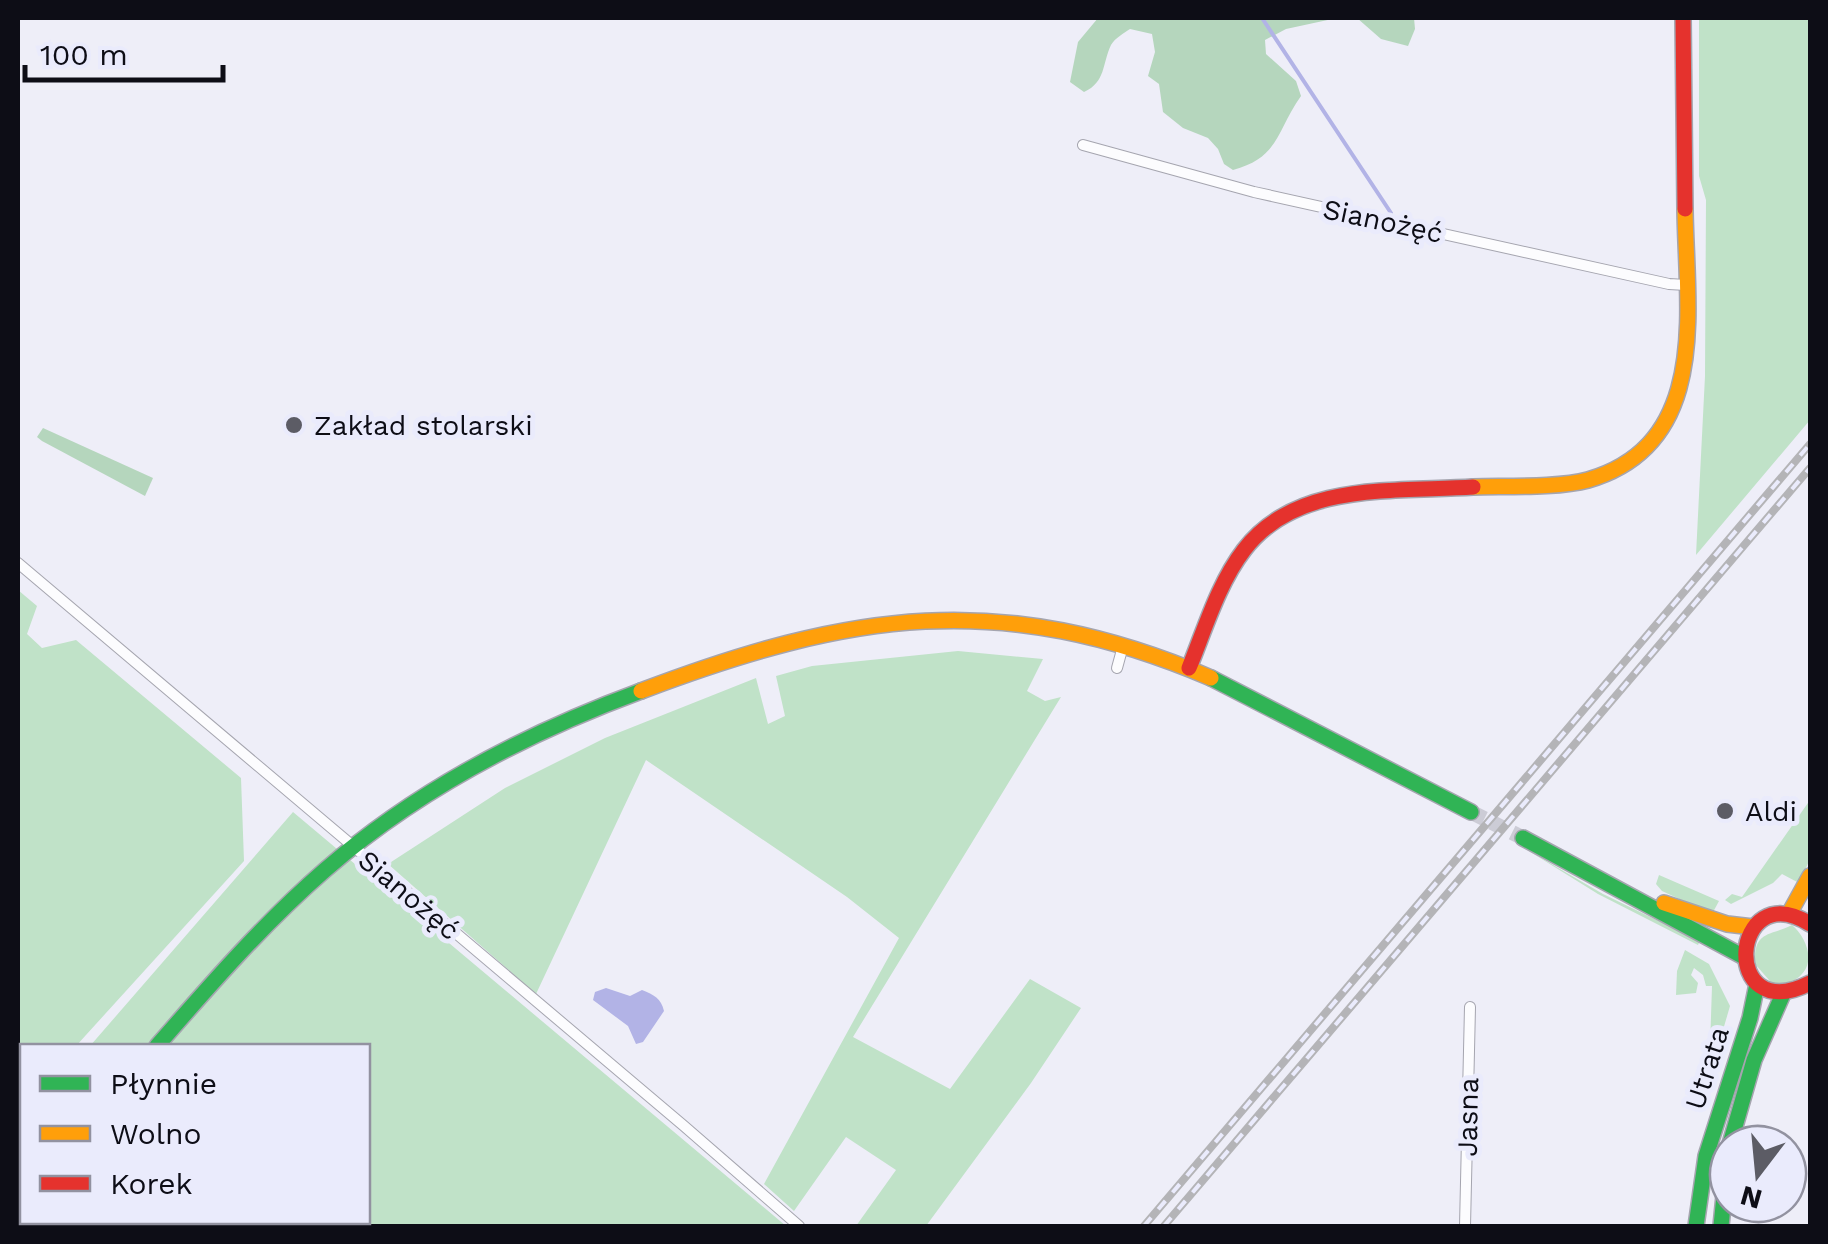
<svg xmlns="http://www.w3.org/2000/svg" width="1828" height="1244" font-family="'Work Sans',sans-serif">
<style>
.green{fill:#c0e2c8}
.forest{fill:#b5d6bd}
.water{fill:#b2b3e6}
.lines{fill:none;stroke-linecap:round;stroke-linejoin:round}
.stream{stroke:#b2b3e6;stroke-width:4}
.secondary-tunnel{stroke:#ccccd6;stroke-width:15;stroke-dasharray:15 8;stroke-linecap:butt}
.street-casing{stroke:#a5a5af;stroke-width:12}
.fast-casing{stroke:#a5a5af;stroke-width:18}
.slow-casing{stroke:#a5a5af;stroke-width:18}
.jam-casing{stroke:#a5a5af;stroke-width:18}
.street{stroke:#fcfcfe;stroke-width:10}
.fast{stroke:#30b455;stroke-width:15}
.slow{stroke:#ff9f0a;stroke-width:15}
.jam{stroke:#e5322d;stroke-width:15}
.rail-casing{stroke:#b4b4b7;stroke-width:8}
.rail{stroke:#eaebfc;stroke-width:4;stroke-dasharray:11;stroke-linecap:butt}
.poi-dot{fill:#5c5c65;stroke:#eaebfc;stroke-width:4}
.labels{text-anchor:middle;dominant-baseline:central;stroke-width:10;stroke-linejoin:round;paint-order:stroke}
.street-label{font-size:28px;fill:#0d0d16;stroke:#eaebfc}
.poi-label{font-size:28px;fill:#0d0d16;stroke:#eaebfc;text-anchor:start}
</style>
<rect width="100%" height="100%" fill="#eeeef8"/>
<g class="green">
<path d="M1699 18H1810V420L1696 555 1705 376 1706 200 1699 176Z"/>
<path d="M18 590 37 606 27 634 42 648 76 640 241 778 244 861 76 1046H22V1106L18 1112Z"/>
<path d="M958 651 1043 659 1027 691 1045 701 1061 697 853 1037 950 1089 1030 979 1081 1008 1031 1083 926 1226H856L896 1170 846 1137 794 1211 764 1184 899 938 847 897 646 760 536 994 388 864 505 788 605 738 756 678 768 724 785 716 776 676 812 666Z"/>
<path d="M1810 800V859L1799 883 1782 874 1773 883 1731 904 1725 900 1732 894 1742 897Z"/>
<path d="M293 812 786 1226H18V1130L22 1124V1222H368V1046H90Z"/>
<path d="M1519 845 1603 894 1700 941 1698 945 1598 894Z"/>
<path d="M1659 875 1719 901 1712 914 1662 891 1656 884Z"/>
<path d="M1792 925C1806 937 1817 962 1799 977 1793 982 1784 983 1776 988L1755 964C1753 930 1771 936 1792 925Z"/>
<path d="M1685 950 1709 964 1730 1006 1716 1054 1710 1047 1712 986H1706L1703 975 1694 968 1691 975 1698 983 1696 993 1676 995 1677 971Z"/>
</g>
<g class="forest">
<path d="M1098 18H1337L1286 29 1265 40 1266 54 1296 81 1301 96C1276 131 1280 157 1233 170L1224 164 1218 149 1208 138 1183 128 1163 112 1159 84 1148 76 1155 52 1152 34 1130 29C1124 33 1115 38 1111 45 1102 64 1106 82 1084 92L1070 82 1078 42Z"/>
<path d="M1357 18H1414L1415 29 1408 46 1381 39Z"/>
<path d="M43 428 153 478 145 496 42 441 37 437Z"/>
</g>
<path class="water" d="M606 988 630 996 642 990C654 995 661 998 664 1011L643 1042 636 1044 628 1026 593 1000 595 992Z"/>
<g class="lines">
<path class="stream" d="M1262 18 1391 213"/>
<path class="secondary-tunnel" d="M1471 812 1523 838"/>
<defs>
<g id="street">
<path d="M1083 145 1254 192 1669 284 1686 285"/>
<path d="M18 563 684 1126 799 1226"/>
<path d="M1117 668 1123 646"/>
<path d="M1465 1226 1470 1007"/>
</g>
<g id="fast">
<path d="M1211 678 1471 812"/>
<path d="M1523 838 1744 957"/>
<path d="M157 1046C210 985 264 923 325 870 418 789 527 733 641 691"/>
<path d="M1730 1144 1754 1060 1783 994"/>
<path d="M18 1206 22 1201"/>
<path d="M1696 1226 1706 1156 1750 1018 1757 984"/>
<path d="M1721 1226 1728 1156"/>
</g>
<g id="slow">
<path d="M1473 487C1505 486 1559 488 1588 480 1712 444 1686 308 1685 209"/>
<path d="M641 691C850 612 1000 588 1211 678"/>
<path d="M1664 903 1727 924 1753 927"/>
<path d="M1789 914 1810 876"/>
</g>
<g id="jam">
<path d="M1683 18 1685 209"/>
<path d="M1189 668C1205 629 1218 584 1244 550 1296 481 1396 492 1473 487"/>
<path d="M1810 924C1730 874 1719 1029 1810 983"/>
</g>
</defs>
<use href="#street" class="street-casing"/>
<use href="#fast" class="fast-casing"/>
<use href="#slow" class="slow-casing"/>
<use href="#jam" class="jam-casing"/>
<use href="#street" class="street"/>
<use href="#fast" class="fast"/>
<use href="#slow" class="slow"/>
<use href="#jam" class="jam"/>
<defs>
<g id="rail">
<path d="M1144 1226 1810 444"/>
<path d="M1164 1226 1810 468"/>
</g>
</defs>
<use href="#rail" class="rail-casing"/>
<use href="#rail" class="rail"/>
</g>
<g class="poi-dot">
<circle cx="294" cy="425" r="10"/>
<circle cx="1725" cy="811" r="10"/>
</g>
<g class="labels">
<g class="street-label">
<text transform="translate(1383 221) rotate(12)">Sianożęć</text>
<text transform="translate(409 895) rotate(40)">Sianożęć</text>
<text transform="translate(1707 1068) rotate(-72)">Utrata</text>
<text transform="translate(1468 1117) rotate(-89)">Jasna</text>
</g>
<g class="poi-label">
<text x="314" y="425">Zakład stolarski</text>
<text x="1745" y="811">Aldi</text>
</g>
</g>
<rect width="1828" height="1244" fill="none" stroke="#0d0d16" stroke-width="40"/>
<rect x="20" y="1044" width="350" height="180" fill="#eaebfc" stroke="#9292a0" stroke-width="2.5"/>
<rect x="40" y="1076" width="50" height="15" fill="#30b455" stroke="#9292a0" stroke-width="2.5"/>
<text x="110" y="1094" font-size="30" fill="#0d0d16">Płynnie</text>
<rect x="40" y="1126" width="50" height="15" fill="#ff9f0a" stroke="#9292a0" stroke-width="2.5"/>
<text x="110" y="1144" font-size="30" fill="#0d0d16">Wolno</text>
<rect x="40" y="1176" width="50" height="15" fill="#e5322d" stroke="#9292a0" stroke-width="2.5"/>
<text x="110" y="1194" font-size="30" fill="#0d0d16">Korek</text>
<g transform="translate(1758 1174) rotate(196)"><circle r="48" fill="#eaebfc" stroke="#9292a0" stroke-width="2.5"/>
<path d="M0-8L18 38L0 25L-18 38Z" fill="#5c5c65"/>
<text y="-15" font-size="28" font-weight="bold" text-anchor="middle" fill="#0d0d16">N</text>
</g>
<path d="M25 65v15h198v-15" fill="none" stroke="#0d0d16" stroke-width="5"/>
<text x="40" y="65" font-size="30" fill="#0d0d16" stroke="#eaebfc" stroke-width="8" paint-order="stroke">100 m</text>
</svg>
